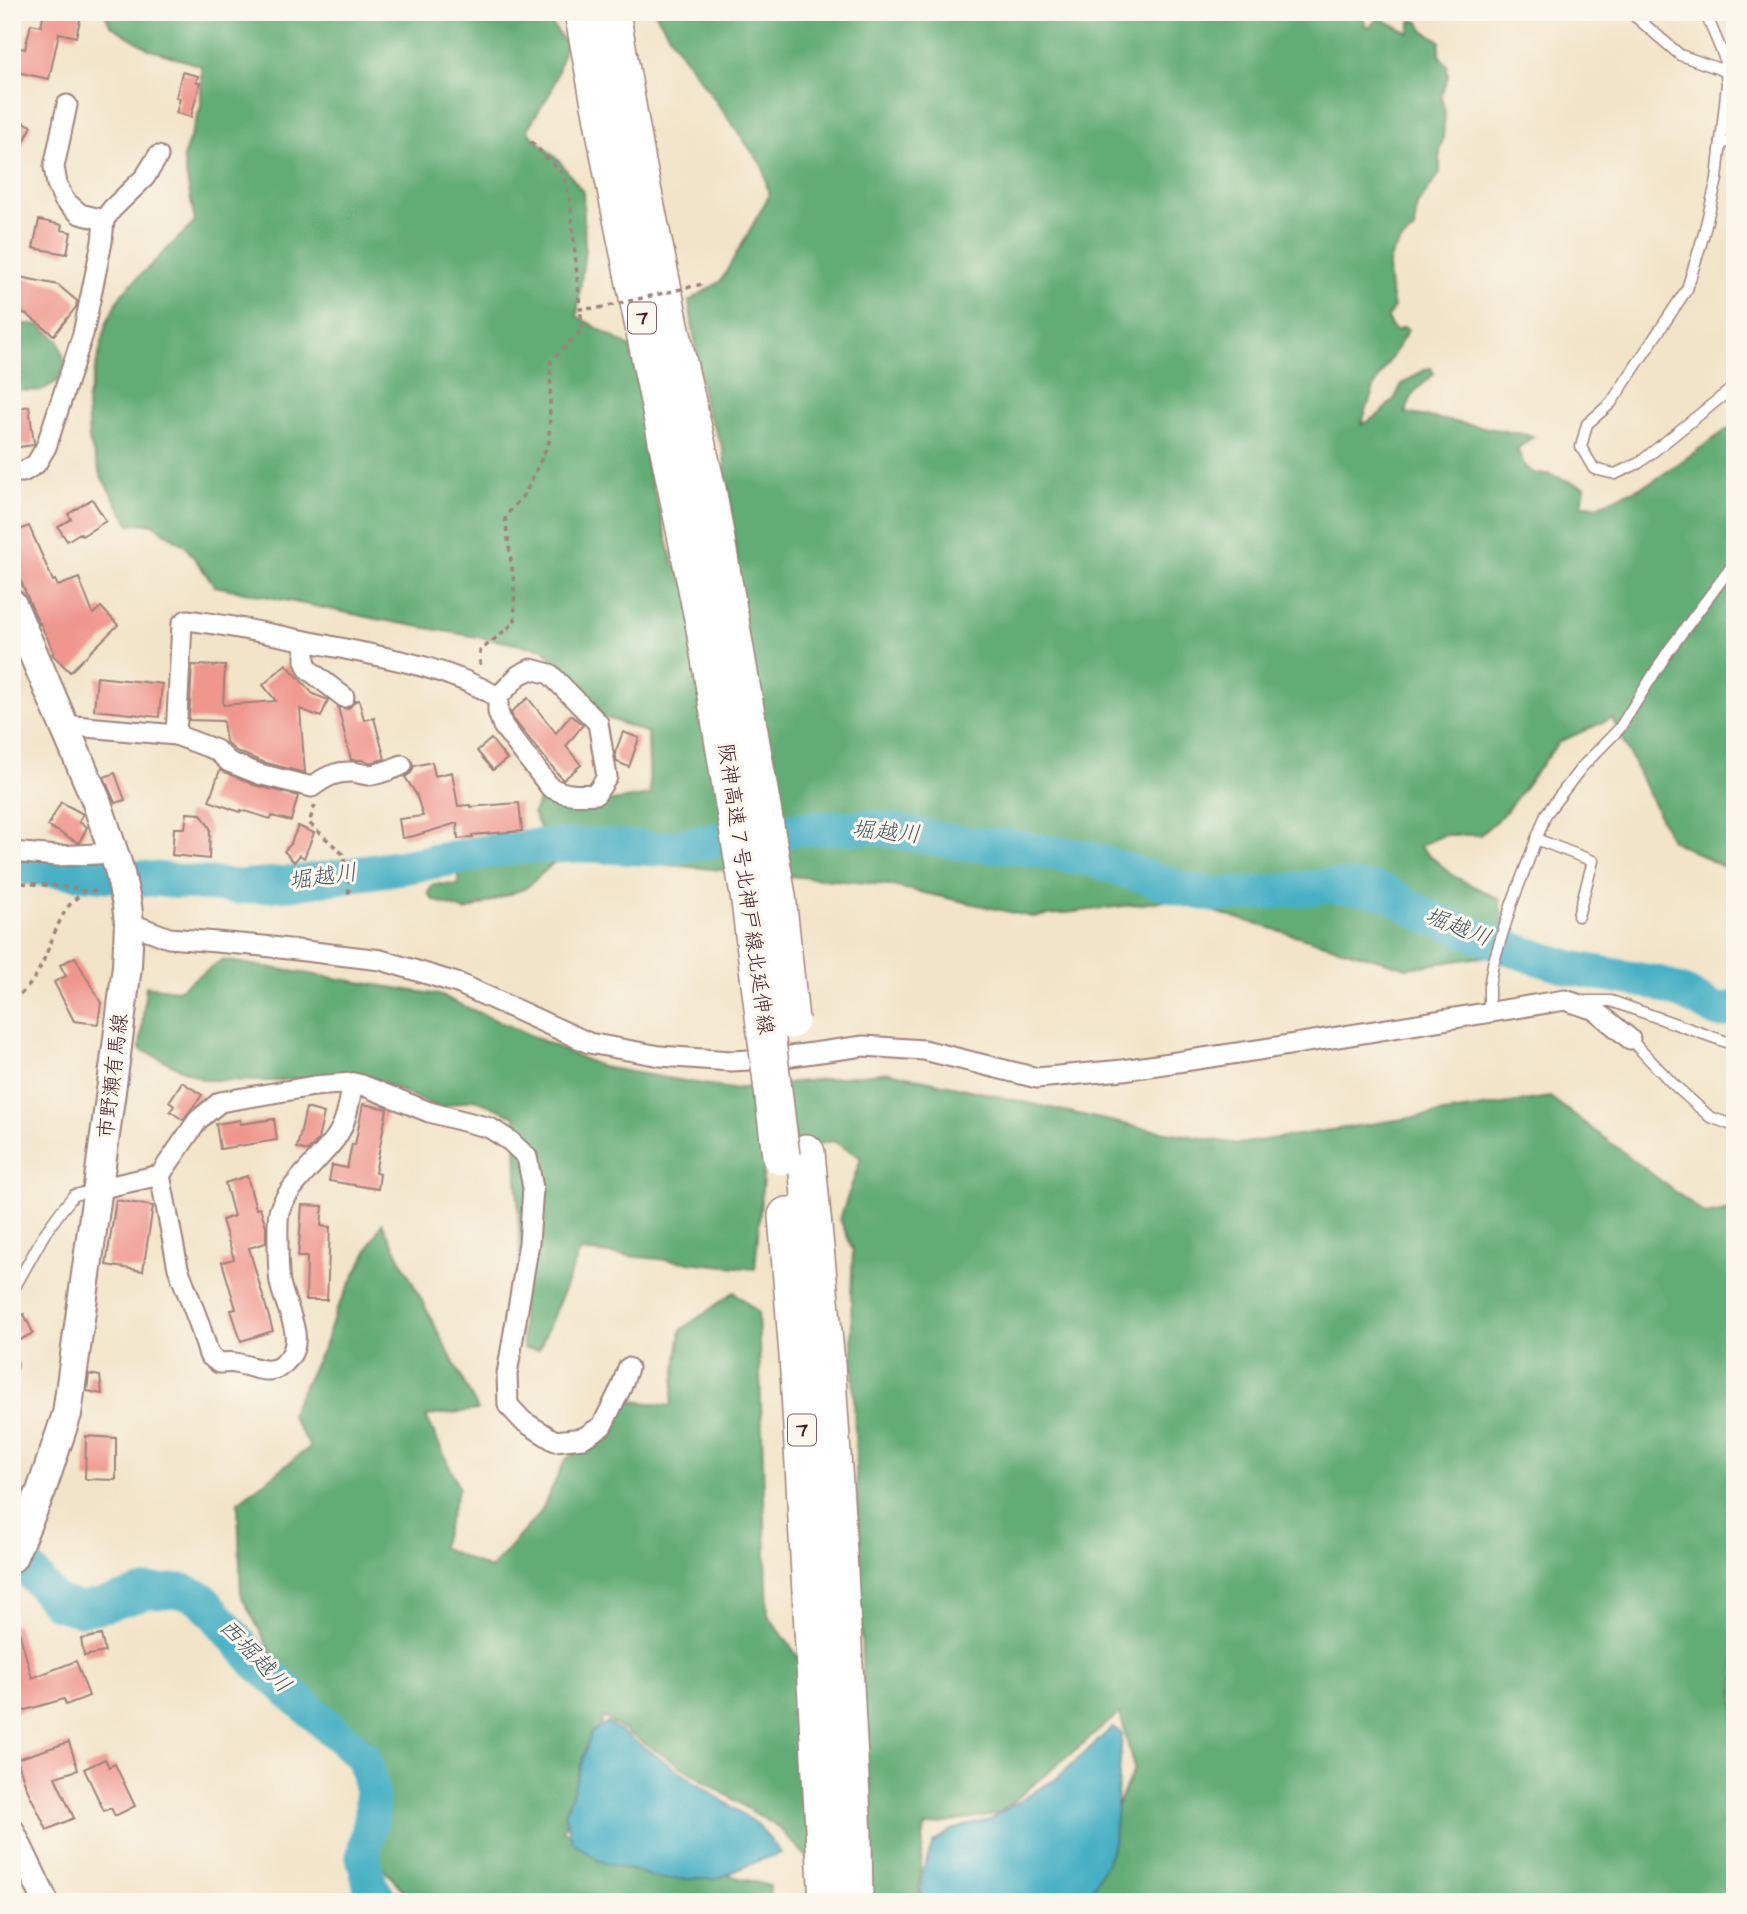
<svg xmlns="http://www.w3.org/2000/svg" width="1747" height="1914" font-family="'Architects Daughter','Klee One',sans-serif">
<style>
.forest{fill:#62ac74;stroke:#566650;stroke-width:2}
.water{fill:#46b0c4;stroke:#486878;stroke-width:2}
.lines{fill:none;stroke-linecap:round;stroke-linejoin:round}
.river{stroke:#46b0c4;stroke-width:35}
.building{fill:#ef968d}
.service-casing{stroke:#9e827a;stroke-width:13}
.minor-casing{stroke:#9e827a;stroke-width:23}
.tertiary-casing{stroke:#9e827a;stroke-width:28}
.secondary-casing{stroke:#9e827a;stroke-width:32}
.motorway-casing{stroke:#9e827a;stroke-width:40}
.path{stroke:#9e827a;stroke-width:3.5;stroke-dasharray:5 5;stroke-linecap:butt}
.service{stroke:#fff;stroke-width:10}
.minor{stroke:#fff;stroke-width:19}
.tertiary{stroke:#fff;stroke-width:24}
.secondary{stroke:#fff;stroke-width:28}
.motorway{stroke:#fff;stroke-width:37}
.motorway-bridge-casing{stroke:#9e827a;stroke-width:40;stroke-linecap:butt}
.path-bridge{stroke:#9e827a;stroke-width:3.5;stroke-dasharray:5 5;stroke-linecap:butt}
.motorway-bridge{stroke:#fff;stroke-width:37}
.labels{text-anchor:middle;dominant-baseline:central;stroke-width:6;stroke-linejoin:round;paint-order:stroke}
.shield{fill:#fbf7ec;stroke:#7f6065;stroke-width:2}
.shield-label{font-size:19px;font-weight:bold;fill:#4a1f2b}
.street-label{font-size:21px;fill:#4a1f2b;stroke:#fbf7ec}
.water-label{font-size:23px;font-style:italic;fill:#485968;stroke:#fbf7ec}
</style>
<rect width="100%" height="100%" fill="#fbf7ec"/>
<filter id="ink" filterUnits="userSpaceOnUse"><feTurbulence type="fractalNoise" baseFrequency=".0143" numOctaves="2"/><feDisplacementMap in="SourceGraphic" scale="14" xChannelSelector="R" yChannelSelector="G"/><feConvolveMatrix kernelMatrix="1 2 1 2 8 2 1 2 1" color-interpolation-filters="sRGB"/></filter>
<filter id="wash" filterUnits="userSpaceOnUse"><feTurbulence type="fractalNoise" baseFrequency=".00686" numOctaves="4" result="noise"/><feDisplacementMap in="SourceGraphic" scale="28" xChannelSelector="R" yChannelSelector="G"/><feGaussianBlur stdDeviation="1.57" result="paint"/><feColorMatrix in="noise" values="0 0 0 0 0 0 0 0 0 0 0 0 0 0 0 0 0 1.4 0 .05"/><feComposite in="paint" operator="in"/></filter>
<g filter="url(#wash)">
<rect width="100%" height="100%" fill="#f2e4c8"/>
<g class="forest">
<path d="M104 12H543L566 44 552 90 529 126 528 132 560 162 583 192 585 249 577 316 630 347 647 411 646 460 674 566 739 578 723 448 704 404 689 301 721 281 769 196 763 167 674 43 655 12H1370L1363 17 1366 26 1370 27 1378 17 1409 33 1411 20 1420 22 1422 29 1440 41 1439 55 1447 65 1448 77 1441 95 1445 112 1443 138 1440 149V173L1417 205 1414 230C1382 254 1386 271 1394 307L1388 317 1390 325 1396 331 1404 327 1408 330 1375 385 1361 425 1380 414 1395 398 1402 384 1426 369 1431 368 1434 374 1414 392 1405 413 1533 436 1517 449 1525 467 1536 474H1548L1585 487 1582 505 1597 506 1652 482 1735 424V873L1671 840 1612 718 1559 742 1504 814 1480 835H1444L1419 846 1455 877 1499 899 1509 953 1407 968 1174 900 1032 917 888 885 625 861 558 859 526 888 466 911 433 900 428 893 433 884 458 885V864L545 838 533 813 539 801 573 807 650 795 648 733 604 717 544 649 382 620 215 586 185 546 151 523 130 525 102 478 89 440 87 402 107 322 122 293 195 222 183 157 201 106V66L149 49 110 25Z"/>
<path d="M12 323 39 325 59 341 65 364 58 381 40 391 12 390Z"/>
<path d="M222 960 439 995 602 1067 732 1089 889 1072 1137 1127 1238 1144 1550 1097 1706 1215 1735 1209V1902H1074L1134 1769 1120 1713 999 1813 924 1827 918 1902H850L780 1829 603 1717 563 1831 770 1886V1902H414L379 1864 371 1741 283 1675 241 1595 238 1502 310 1447 290 1414 325 1344 337 1309 382 1223 478 1410 426 1416 459 1487 441 1547 490 1569 540 1513 566 1459 612 1431 626 1400 671 1406 681 1330 734 1292 758 1312 768 1615 802 1662 800 1687 789 1715 809 1714 863 1694 851 1298 853 1250 840 1219 861 1158 833 1141 765 1155 755 1269 580 1251 539 1350 523 1348 515 1116 474 1099 439 1108 360 1073 273 1081 204 1080 140 1049 146 986 178 990Z"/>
</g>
<g class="water">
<path d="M608 1723 757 1824 781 1853 758 1861 717 1879H660L598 1860 573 1842 565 1816 591 1733Z"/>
<path d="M1113 1727 1122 1734 1114 1842 1106 1864 1085 1902H920L923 1871 933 1843 951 1830 990 1819 1057 1778Z"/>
</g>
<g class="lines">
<g class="river">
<path d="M12 866 239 887 302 882 402 867 516 847 588 845 657 849 797 829 870 827 962 843 1014 847 1087 858 1184 889 1213 895 1249 894 1330 886 1378 890 1395 897 1422 914 1523 953 1571 968 1657 983 1690 996 1718 1011 1735 1008"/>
<path d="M12 1546 30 1571 57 1603 80 1609 100 1606 148 1592 183 1591 201 1598 256 1662 364 1758 372 1791V1815L363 1857 371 1888 382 1902"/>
</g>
</g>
<g id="blocks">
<g class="building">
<path d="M44 12H82L76 37 59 33 49 79 12 71V46L25 49 31 24 41 26Z"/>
<path d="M182 72 198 76 196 82 200 83 191 117 176 113 180 99 176 98Z"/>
<path d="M12 117 32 126 12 166Z"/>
<path d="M39 220 62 225 61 230 71 232 67 254 33 248Z"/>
<path d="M20 277 58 285 77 301 76 307 54 335 26 314 13 311Z"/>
<path d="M29 406 34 443 33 445 12 448V410Z"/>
<path d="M92 499 106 521 82 536 80 533 67 541 58 527 71 519 68 514Z"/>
<path d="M29 526 53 581 55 580 58 586 79 578 93 614 101 607 118 625 70 672 52 654 54 652 40 623 39 624 12 561V533Z"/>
<path d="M286 664 313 694 328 700 321 717 300 709 305 773 263 762 236 751 226 742 223 721 189 720 192 665 225 666 223 705 276 701 263 685Z"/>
<path d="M97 677 162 684 159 717 94 710Z"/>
<path d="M528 698 556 733 571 715 583 725 566 746 581 765 563 780 513 719 511 712Z"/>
<path d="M359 700 364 720 374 718 385 759 369 763 362 760H351L338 707 348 709 355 701Z"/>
<path d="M623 732 639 738 629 767 617 762 615 753Z"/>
<path d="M491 739 507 759 493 770 477 751Z"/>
<path d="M432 762 435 776 452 772 458 806 470 805V807L519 803 522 831 472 835 473 837 458 839 457 823 414 836 402 838 399 819 423 816 416 794 405 777 411 773 414 766Z"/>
<path d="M220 770 254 785 298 796 291 821 272 816 271 819 241 810 240 812 209 801Z"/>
<path d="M115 773 125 800 115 803 104 777Z"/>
<path d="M61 802 83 814 79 822 87 827 79 843 48 826Z"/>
<path d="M187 813 201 814 210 828 209 859 172 855 174 828H185Z"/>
<path d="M298 826 314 833 304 858 300 855 294 862 284 851 290 845Z"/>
<path d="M75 957 101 1003 98 1024 74 1021 54 982 66 976 60 965Z"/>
<path d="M182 1082 202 1095 183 1120 170 1111 174 1106 169 1102Z"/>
<path d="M363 1104 387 1109 375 1173 380 1174 378 1189 329 1181 332 1165 347 1168 352 1144 355 1145Z"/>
<path d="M306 1108 324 1113 318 1140 308 1151 297 1148Z"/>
<path d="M274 1119 277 1140 220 1149 216 1124 240 1120V1124Z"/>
<path d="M247 1176 256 1209 260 1208 266 1226V1243L249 1248 273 1331 241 1341 231 1310 236 1309 222 1262 234 1259 222 1220 234 1216 225 1183Z"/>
<path d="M116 1200 153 1206 143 1271 106 1265Z"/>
<path d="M302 1205 323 1206 321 1226 330 1227 327 1300H306L307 1257H298Z"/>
<path d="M24 1314 33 1333 20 1340 12 1320Z"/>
<path d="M89 1374 100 1376 102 1394 87 1391Z"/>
<path d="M86 1436 116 1438V1480L85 1479Z"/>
<path d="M12 1624H17L32 1678 76 1661 89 1696 66 1705 64 1699 12 1714Z"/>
<path d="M101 1635 105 1652 84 1656 81 1639Z"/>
<path d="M69 1742 78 1770 55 1777 74 1818 47 1830 26 1787 17 1759Z"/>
<path d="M105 1759 109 1767 115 1764 135 1806 115 1816 111 1808 104 1811 84 1769Z"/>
</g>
</g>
</g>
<g filter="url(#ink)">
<use href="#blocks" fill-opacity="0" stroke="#9e827a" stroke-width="2"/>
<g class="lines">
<defs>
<g id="service">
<path d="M1630 12 1680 55 1725 71H1735"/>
<path d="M1705 12 1724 57 1727 84 1717 179 1703 237 1687 289 1611 403 1587 424 1581 447 1594 469 1615 474 1639 463 1735 386"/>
<path d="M1721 143 1735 142"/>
<path d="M1536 839 1593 861 1578 916"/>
<path d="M1587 1001H1611L1735 1045"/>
<path d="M1489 1013V987L1493 964 1512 903 1546 814 1581 768 1619 729 1669 650 1735 562"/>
<path d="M1630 1039 1672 1083 1710 1117 1735 1126"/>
<path d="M12 1292 45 1233 61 1211 74 1195 95 1190"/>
<path d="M12 1363V1367"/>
</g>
<g id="minor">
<path d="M104 220 112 209 145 177 158 156"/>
<path d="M12 472H23L36 464 46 447 83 334 102 242 104 220 80 214 64 200 57 184 54 167 67 105"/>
<path d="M305 641V661L309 670 344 697"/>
<path d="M64 725 176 735 182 624 187 620C235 626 282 636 330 646 389 658 446 667 498 697V712L503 726 550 787C565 796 580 795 596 794L607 777 598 723 550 674 531 669 519 675 498 697"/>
<path d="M176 735 216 750 229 762 259 774 312 787C325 777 336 771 353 772 359 773 364 775 370 775 381 774 392 769 402 765"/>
<path d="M12 852 57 856 115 853"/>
<path d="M129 923 169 938 263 946 381 960 460 984 589 1043 660 1056 731 1061 769 1059 864 1046 924 1050 1037 1078 1123 1070 1258 1050 1565 1000 1595 1010 1630 1039"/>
<path d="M160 1175 178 1268 199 1323 209 1355 219 1363C224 1363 230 1362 235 1363 255 1366 272 1380 289 1358 306 1336 284 1306 280 1282 278 1272 277 1220 279 1212 285 1189 320 1159 335 1139 347 1122 349 1103 353 1083"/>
<path d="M98 1189 160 1175 198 1120 220 1102 314 1086 353 1083 362 1085 429 1112 490 1128 510 1141 527 1157 533 1188 529 1243 507 1374 508 1405 523 1421 555 1441 583 1438 602 1426 621 1388 628 1368"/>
</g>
<path id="tertiary" d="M12 1831 46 1902"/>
<path id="secondary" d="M12 604 96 800 119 869 127 905 129 923 127 966 117 1047 67 1414 41 1491 12 1558"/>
<g id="motorway">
<path d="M583 12 613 174 704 623"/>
<path d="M611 12 637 163 677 359 707 489 730 620"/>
<path d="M806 1153 826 1363 836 1515 853 1834 854 1902"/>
<path d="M787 1216 798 1355 828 1902"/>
</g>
</defs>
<use href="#service" class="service-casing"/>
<use href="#minor" class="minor-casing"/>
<use href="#tertiary" class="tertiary-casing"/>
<use href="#secondary" class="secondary-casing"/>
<use href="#motorway" class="motorway-casing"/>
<g class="path">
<path d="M531 142 564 175 570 199 580 309 599 308"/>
<path d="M480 665V651L515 622 514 583 505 517 526 492 549 442 551 361 583 329 580 309"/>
<path d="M315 805 309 823 343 854 349 887 348 898"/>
<path d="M12 882 76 888 84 891"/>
<path d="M12 1000C46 980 47 937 68 907 72 901 79 896 84 891H99"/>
</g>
<use href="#service" class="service"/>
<use href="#minor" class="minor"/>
<use href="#tertiary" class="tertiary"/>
<use href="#secondary" class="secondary"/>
<use href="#motorway" class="motorway"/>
<defs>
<g id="motorway-bridge">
<path d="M730 620 777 896 790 1020"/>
<path d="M704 623 750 901 781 1156"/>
</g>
</defs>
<use href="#motorway-bridge" class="motorway-bridge-casing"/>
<path class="path-bridge" d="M599 308 703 284"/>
<use href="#motorway-bridge" class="motorway-bridge"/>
</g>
</g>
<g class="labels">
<g class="shield">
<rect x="628" y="302.5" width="28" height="31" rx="5"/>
<rect x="788" y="1414.5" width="28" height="31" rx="5"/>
</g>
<g class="shield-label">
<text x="642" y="318">7</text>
<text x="802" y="1430">7</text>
</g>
<g class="street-label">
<text transform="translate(746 889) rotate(82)">阪神高速７号北神戸線北延伸線</text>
<text transform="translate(113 1076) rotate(-83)">市野瀬有馬線</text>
</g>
<g class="water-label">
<text transform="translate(886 832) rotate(5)">堀越川</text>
<text transform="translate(323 877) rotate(-8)">堀越川</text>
<text transform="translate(1458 927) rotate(21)">堀越川</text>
<text transform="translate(255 1656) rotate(46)">西堀越川</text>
</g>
</g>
<rect width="1747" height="1914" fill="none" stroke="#fbf7ec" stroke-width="42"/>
</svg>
